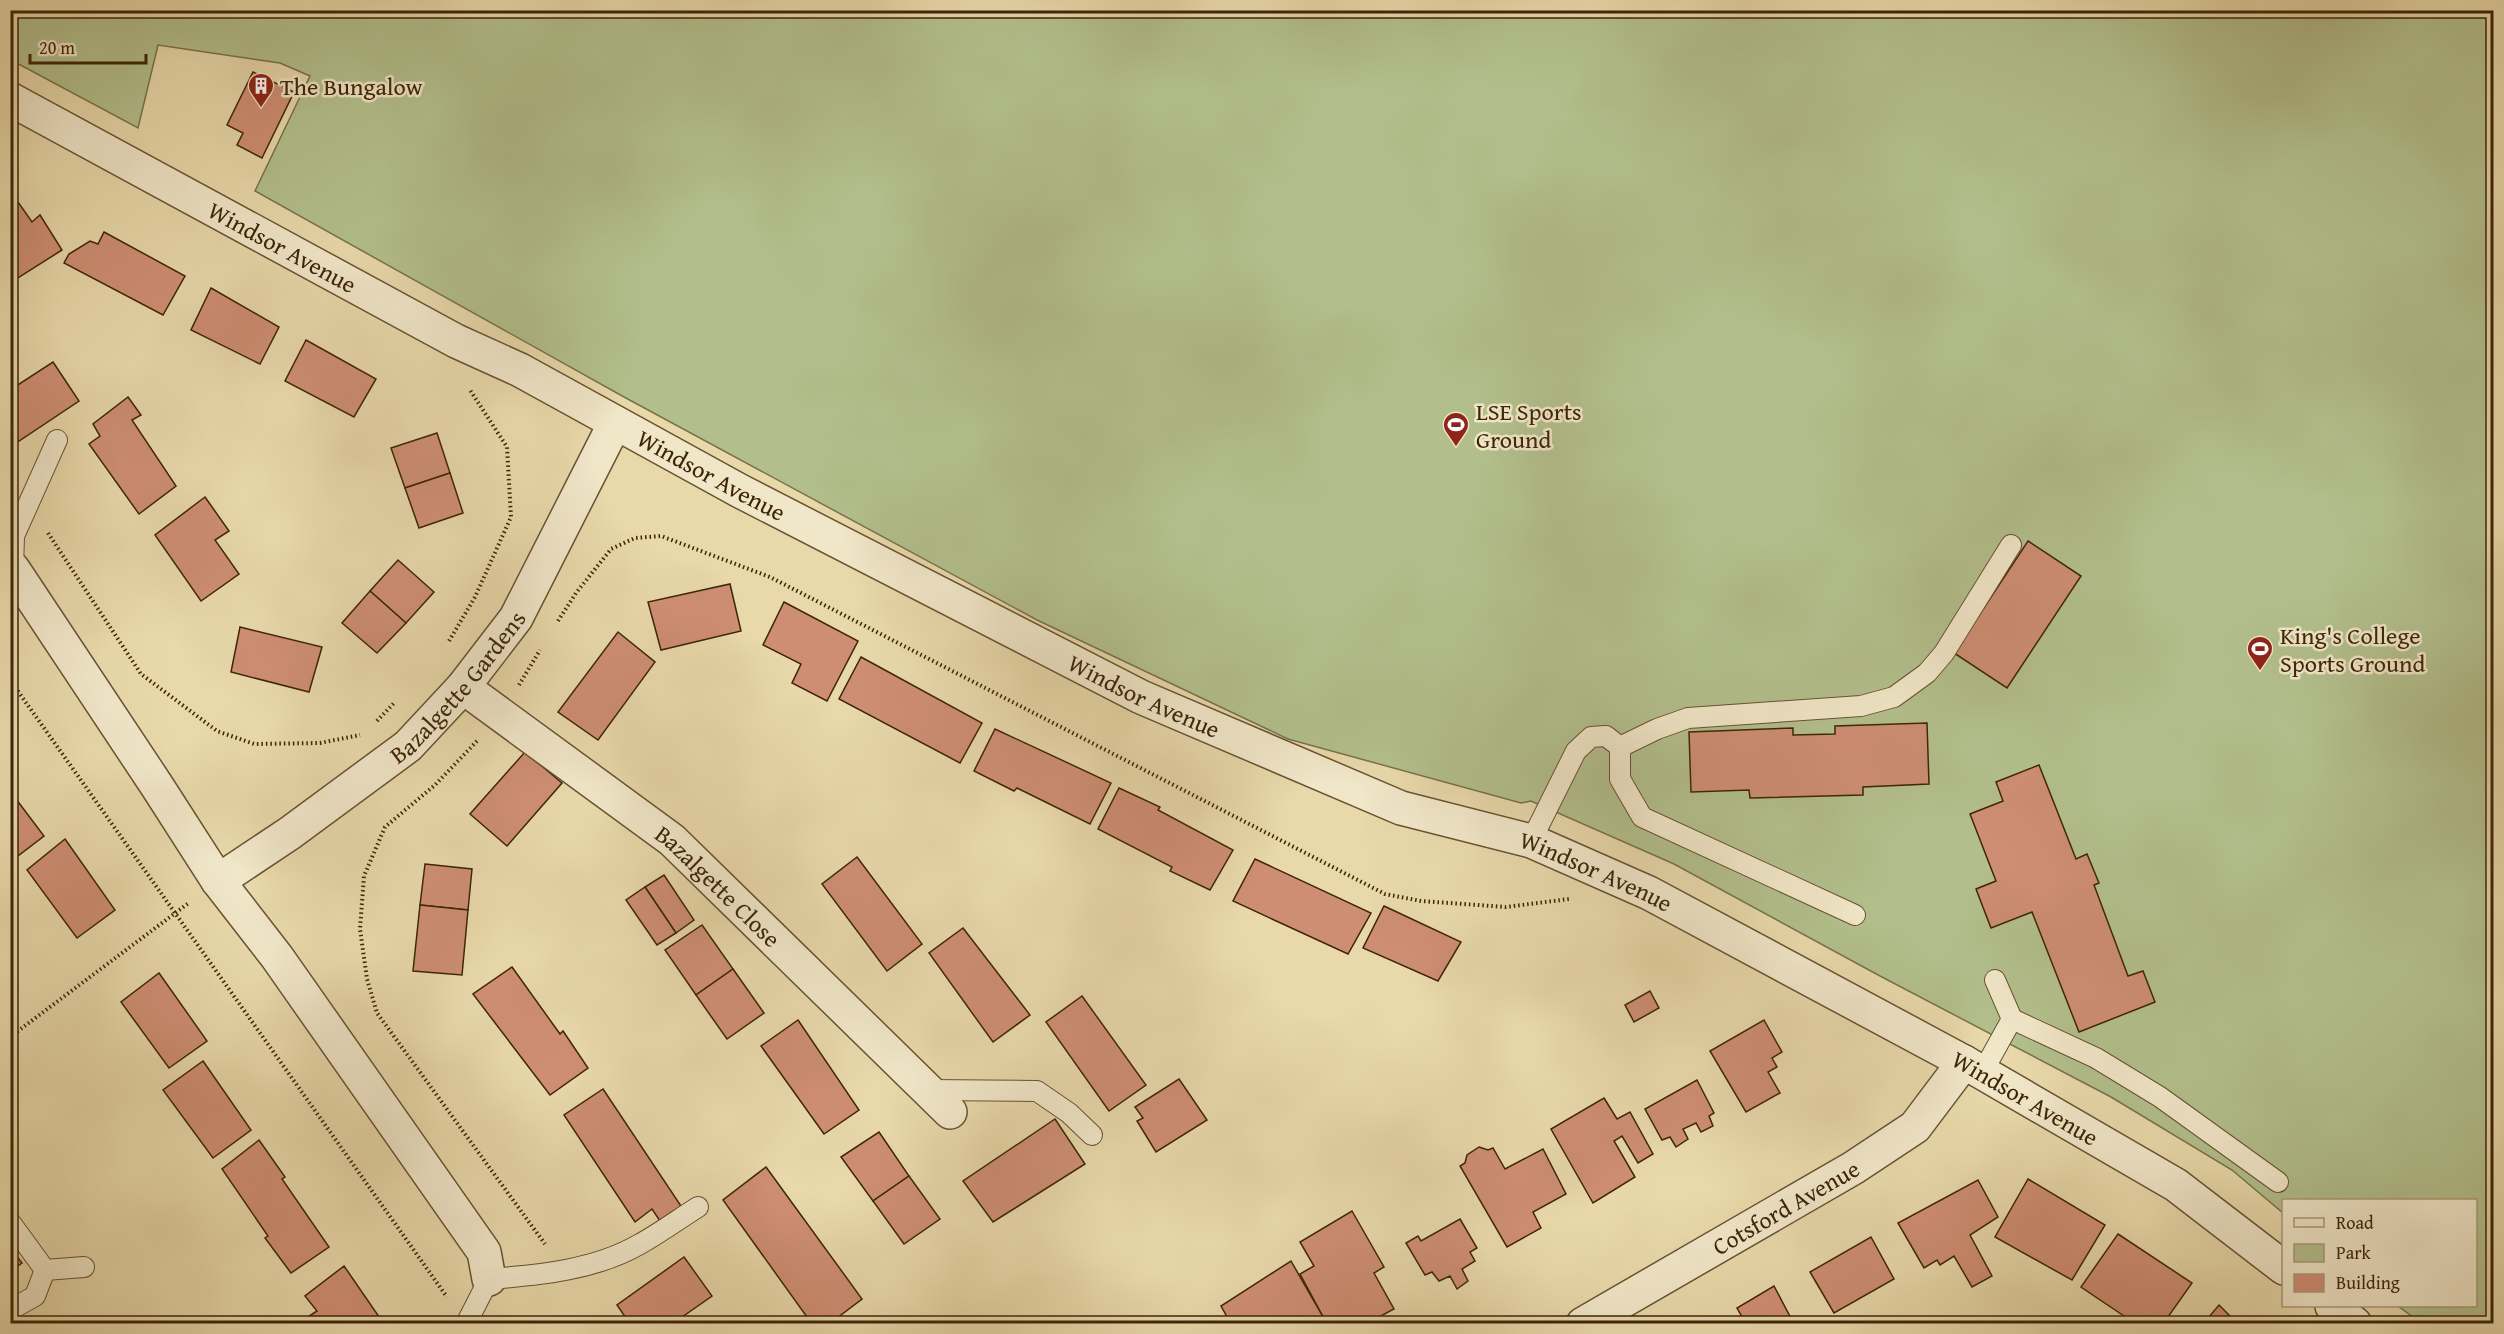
<svg xmlns="http://www.w3.org/2000/svg" width="2504" height="1334" font-family="'Gentium Book Plus',serif">
<style>
.green{fill:#b2bf8c;stroke:#78724a;stroke-width:1.5}
.building{fill:#ce8e73;stroke:#3d2508;stroke-width:1.5}
.lines{fill:none;stroke-linecap:round;stroke-linejoin:round}
.lane-casing{stroke:#685230;stroke-width:22}
.street-casing{stroke:#685230;stroke-width:36}
.path{stroke:#3d2508;stroke-width:4;stroke-dasharray:1.5 3;stroke-linecap:butt}
.lane{stroke:#f0e6c8;stroke-width:20}
.street{stroke:#f0e6c8;stroke-width:33}
.labels{text-anchor:middle;dominant-baseline:central;stroke-width:5;stroke-linejoin:round;paint-order:stroke}
.poi-label{font-size:24px;fill:#3d2508;stroke:#f0e6c8;text-anchor:start}
.street-label{font-size:24px;fill:#3d2508;stroke:#f0e6c8}
</style>
<rect width="100%" height="100%" fill="#e8d8aa"/>
<filter id="stains"><feTurbulence type="fractalNoise" baseFrequency=".00333" numOctaves="4"/><feColorMatrix values="0 0 0 0 .2 0 0 0 0 .09 0 0 0 0 .02 0 0 0 .5 -.17"/></filter>
<radialGradient id="worn" r=".72"><stop offset=".6" stop-color="#630" stop-opacity="0"/><stop offset="1" stop-color="#630" stop-opacity=".3"/></radialGradient>
<path class="green" d="M10 11H2493V1323H2421L2398 1306H2476V1200H2284L2283 1213 2232 1170 2111 1097 1880 976 1674 864 1531 801 1521 803 1288 739 1037 620 624 397 255 191 310 76 280 63 158 45 138 128 11 60Z"/>
<g class="building">
<path d="M253 72 294 92 262 158 237 145 243 133 227 125Z"/>
<path d="M13 195 32 222 40 215 62 250 10 283V197Z"/>
<path d="M104 232 185 276 163 315 64 263 69 254 90 241 98 244Z"/>
<path d="M211 288 279 327 260 364 191 330Z"/>
<path d="M306 340 376 379 354 417 285 381Z"/>
<path d="M53 362 79 401 10 447V390Z"/>
<path d="M128 397 141 415 132 420 176 486 139 514 89 444 100 436 93 424Z"/>
<path d="M437 433 450 473 405 488 391 448Z"/>
<path d="M450 473 463 513 419 528 405 488Z"/>
<path d="M205 497 229 531 215 540 239 574 201 601 155 535Z"/>
<path d="M2028 541 2081 576 2007 688 1954 653Z"/>
<path d="M398 560 434 592 406 623 370 591Z"/>
<path d="M730 584 741 631 661 650 648 602Z"/>
<path d="M370 591 406 623 377 653 342 623Z"/>
<path d="M784 602 858 641 827 701 792 683 801 664 763 645Z"/>
<path d="M240 627 322 647 309 692 231 672Z"/>
<path d="M618 632 655 662 598 740 558 712Z"/>
<path d="M861 657 982 723 960 763 839 699Z"/>
<path d="M1927 723 1929 784 1863 787V795L1750 798 1749 790 1691 792 1689 732 1793 728V735L1835 734V726Z"/>
<path d="M995 729 1111 783 1090 824 1017 788 1014 791 974 771Z"/>
<path d="M525 752 562 783 507 846 470 814Z"/>
<path d="M2039 765 2076 859 2087 854 2099 883 2094 885 2128 976 2143 971 2155 1002 2079 1032 2032 912 1991 928 1976 889 1996 881 1970 814 2003 801 1996 782Z"/>
<path d="M1119 788 1160 807 1158 810 1233 850 1210 890 1170 871 1172 867 1098 829Z"/>
<path d="M10 791 44 836 10 862Z"/>
<path d="M65 839 115 910 77 938 27 870Z"/>
<path d="M857 857 922 944 887 971 822 884Z"/>
<path d="M1255 859 1371 913 1348 954 1233 901Z"/>
<path d="M425 864 472 869 468 910 420 905Z"/>
<path d="M664 875 694 920 676 933 645 887Z"/>
<path d="M645 887 676 933 657 945 626 900Z"/>
<path d="M420 905 468 910 462 975 413 971Z"/>
<path d="M1384 906 1461 942 1438 981 1363 948Z"/>
<path d="M702 925 733 969 696 995 665 950Z"/>
<path d="M963 928 1030 1015 993 1042 929 953Z"/>
<path d="M512 967 560 1034 563 1031 588 1068 550 1095 473 994Z"/>
<path d="M733 969 764 1013 727 1039 696 995Z"/>
<path d="M159 973 207 1041 169 1068 121 1002Z"/>
<path d="M1650 991 1659 1008 1634 1022 1625 1005Z"/>
<path d="M1082 996 1146 1085 1109 1111 1046 1022Z"/>
<path d="M798 1020 859 1110 824 1134 761 1046Z"/>
<path d="M1764 1020 1782 1052 1772 1058 1777 1067 1768 1072 1780 1093 1746 1112 1710 1051Z"/>
<path d="M203 1061 251 1130 213 1158 163 1090Z"/>
<path d="M1179 1079 1207 1120 1156 1152 1137 1121 1143 1118 1135 1107Z"/>
<path d="M1697 1080 1714 1113 1709 1116 1713 1126 1701 1132 1696 1123 1683 1129 1688 1139 1676 1147 1670 1137 1662 1140 1645 1109Z"/>
<path d="M603 1089 681 1206 660 1221 652 1209 635 1222 564 1115Z"/>
<path d="M1604 1098 1617 1119 1630 1112 1653 1154 1638 1163 1622 1136 1614 1141 1635 1177 1593 1203 1551 1129Z"/>
<path d="M1055 1119 1085 1164 993 1222 963 1181Z"/>
<path d="M879 1132 909 1176 873 1201 841 1157Z"/>
<path d="M259 1140 285 1177 282 1179 329 1247 291 1273 265 1238 268 1236 222 1169Z"/>
<path d="M1479 1147 1488 1150 1493 1148 1505 1169 1543 1149 1566 1194 1533 1212 1541 1228 1507 1247 1460 1166 1465 1163 1467 1155Z"/>
<path d="M766 1167 862 1299 829 1324H812L723 1200Z"/>
<path d="M909 1176 940 1219 904 1244 873 1201Z"/>
<path d="M2028 1179 2105 1225 2072 1280 1995 1237Z"/>
<path d="M1978 1180 1998 1217 1970 1235 1992 1276 1972 1287 1954 1256 1940 1265 1937 1260 1924 1268 1898 1223Z"/>
<path d="M1352 1211 1384 1267 1374 1273 1394 1309 1366 1324H1327L1300 1274 1314 1266 1300 1242Z"/>
<path d="M1460 1219 1477 1248 1470 1252 1475 1261 1462 1269 1468 1281 1457 1289 1450 1276 1439 1281 1432 1272 1425 1275 1406 1243 1418 1236 1421 1241Z"/>
<path d="M2118 1234 2192 1283 2163 1324H2136L2081 1287Z"/>
<path d="M1871 1237 1894 1279 1834 1313 1810 1272Z"/>
<path d="M10 1247 22 1263 10 1271Z"/>
<path d="M684 1257 712 1296 672 1324H630L617 1305Z"/>
<path d="M1291 1261 1327 1324H1231L1221 1306Z"/>
<path d="M344 1266 384 1324H297L317 1311 305 1296Z"/>
<path d="M1774 1286 1794 1324H1746L1737 1308Z"/>
<path d="M2219 1305 2238 1324H2203Z"/>
<path d="M1227 1317 1231 1324H1216Z"/>
</g>
<g class="lines">
<defs>
<g id="lane">
<path d="M10 569H13L14 536 57 440"/>
<path d="M1620 747V779L1642 817 1855 915"/>
<path d="M1531 841 1576 751 1591 737 1606 736 1620 747 1657 729 1688 718 1861 706 1894 697 1927 673 1944 653 2011 545"/>
<path d="M2012 1019 2096 1058 2160 1097 2278 1182"/>
<path d="M1982 1073 2012 1019 1995 980"/>
<path d="M928 1090 1037 1091 1069 1113 1092 1135"/>
<path d="M10 1222 45 1270 35 1296 10 1310"/>
<path d="M45 1270 84 1267"/>
<path d="M466 1324 489 1279C540 1275 595 1270 640 1244 660 1233 679 1219 698 1207"/>
</g>
<g id="street">
<path id="s1" d="M10 99 456 341 520 370 740 491 1141 697 1401 808 1531 841 1649 893 1964 1062 2176 1185 2284 1268"/>
<path d="M13 569 157 786 218 881 277 957 484 1252 489 1279"/>
<path id="s2" d="M463 687 672 840 950 1112"/>
<path id="s3" d="M218 881 290 833 408 746 463 687 516 618 615 423"/>
<path d="M2332 1306 2355 1324"/>
<path id="s4" d="M1583 1324 1853 1168 1915 1127 1964 1062"/>
</g>
</defs>
<use href="#lane" class="lane-casing"/>
<use href="#street" class="street-casing"/>
<g class="path">
<path d="M48 533 141 674 217 731 254 744 320 743 360 735"/>
<path d="M558 621 576 593 611 549 635 538 661 536 770 577 1385 894 1421 901 1506 907 1569 899"/>
<path d="M449 641 475 597 511 517 507 447 470 390"/>
<path d="M10 680 447 1297"/>
<path d="M519 685 540 650"/>
<path d="M377 721 394 703"/>
<path d="M477 741 435 785 385 827 364 876 360 929 367 979 377 1013 545 1244"/>
<path d="M10 1037 190 902"/>
</g>
<use href="#lane" class="lane"/>
<use href="#street" class="street"/>
</g>
<defs>
<symbol id="building-pin" viewBox="-11 -11 22 30"><path d="M0 17L-7.5 6A9.5 9.5 0 1 1 7.5 6Z" fill="#8f2418" stroke="#f0e6c8"/><path d="M-4-6H4V6H1V3H-1V6H-4ZM-2.5-4.3h1.7v1.8h-1.7ZM.8-4.3h1.7v1.8H.8ZM-2.5-1h1.7V.8h-1.7ZM.8-1h1.7V.8H.8Z" fill="#fff"/></symbol>
<symbol id="stadium-pin" viewBox="-11 -11 22 30"><path d="M0 17L-7.5 6A9.5 9.5 0 1 1 7.5 6Z" fill="#8f2418" stroke="#f0e6c8"/><path d="M0-5a6.5 5 0 1 0 0 10a6.5 5 0 1 0 0-10ZM-3.5-1.8h7v3.6h-7Z" fill="#fff"/></symbol>
</defs>
<g fill-rule="evenodd">
<use href="#building-pin" x="246" y="71" width="30" height="40"/>
<use href="#stadium-pin" x="1441" y="410" width="30" height="40"/>
<use href="#stadium-pin" x="2245" y="634" width="30" height="40"/>
</g>
<g class="labels">
<g class="poi-label">
<text x="280" y="86">The Bungalow</text>
<text x="1476" y="411">LSE Sports<tspan x="1476" dy="28">Ground</tspan></text>
<text x="2280" y="635">King's College<tspan x="2280" dy="28">Sports Ground</tspan></text>
</g>
<g class="street-label">
<text stroke="none"><textPath href="#s1" startOffset="310">Windsor Avenue</textPath></text>
<text stroke="none"><textPath href="#s1" startOffset="796">Windsor Avenue</textPath></text>
<text stroke="none"><textPath href="#s3" startOffset="310">Bazalgette Gardens</textPath></text>
<text stroke="none"><textPath href="#s1" startOffset="1282">Windsor Avenue</textPath></text>
<text stroke="none"><textPath href="#s1" startOffset="1768">Windsor Avenue</textPath></text>
<text stroke="none"><textPath href="#s2" startOffset="324">Bazalgette Close</textPath></text>
<text stroke="none"><textPath href="#s1" startOffset="2254">Windsor Avenue</textPath></text>
<text stroke="none"><textPath href="#s4" startOffset="234">Cotsford Avenue</textPath></text>
</g>
</g>
<rect width="2504" height="1334" fill="none" stroke="#e8d8aa" stroke-width="36"/>
<rect x="12" y="12" width="2480" height="1310" fill="none" stroke="#3d2508" stroke-width="3"/>
<rect x="18" y="18" width="2468" height="1298" fill="none" stroke="#3d2508" stroke-width="1.5"/>
<rect x="2282" y="1199" width="195" height="108" fill="#f0e6c8" stroke="#a8997b" stroke-width="1.5"/>
<rect x="2294" y="1218" width="30" height="9" fill="#f0e6c8" stroke="#a8997b" stroke-width="1.5"/>
<text x="2336" y="1229" font-size="18" fill="#3d2508">Road</text>
<rect x="2294" y="1244" width="30" height="18" fill="#b2bf8c" stroke="#a8997b" stroke-width="1.5"/>
<text x="2336" y="1259" font-size="18" fill="#3d2508">Park</text>
<rect x="2294" y="1274" width="30" height="18" fill="#ce8e73" stroke="#a8997b" stroke-width="1.5"/>
<text x="2336" y="1289" font-size="18" fill="#3d2508">Building</text>
<path d="M30 54v9h116v-9" fill="none" stroke="#3d2508" stroke-width="3"/>
<text x="39" y="54" font-size="18" fill="#3d2508" stroke="#f0e6c8" stroke-width="4.5" paint-order="stroke">20 m</text>
<rect width="100%" height="100%" filter="url(#stains)"/>
<rect width="100%" height="100%" fill="url(#worn)"/>
</svg>
